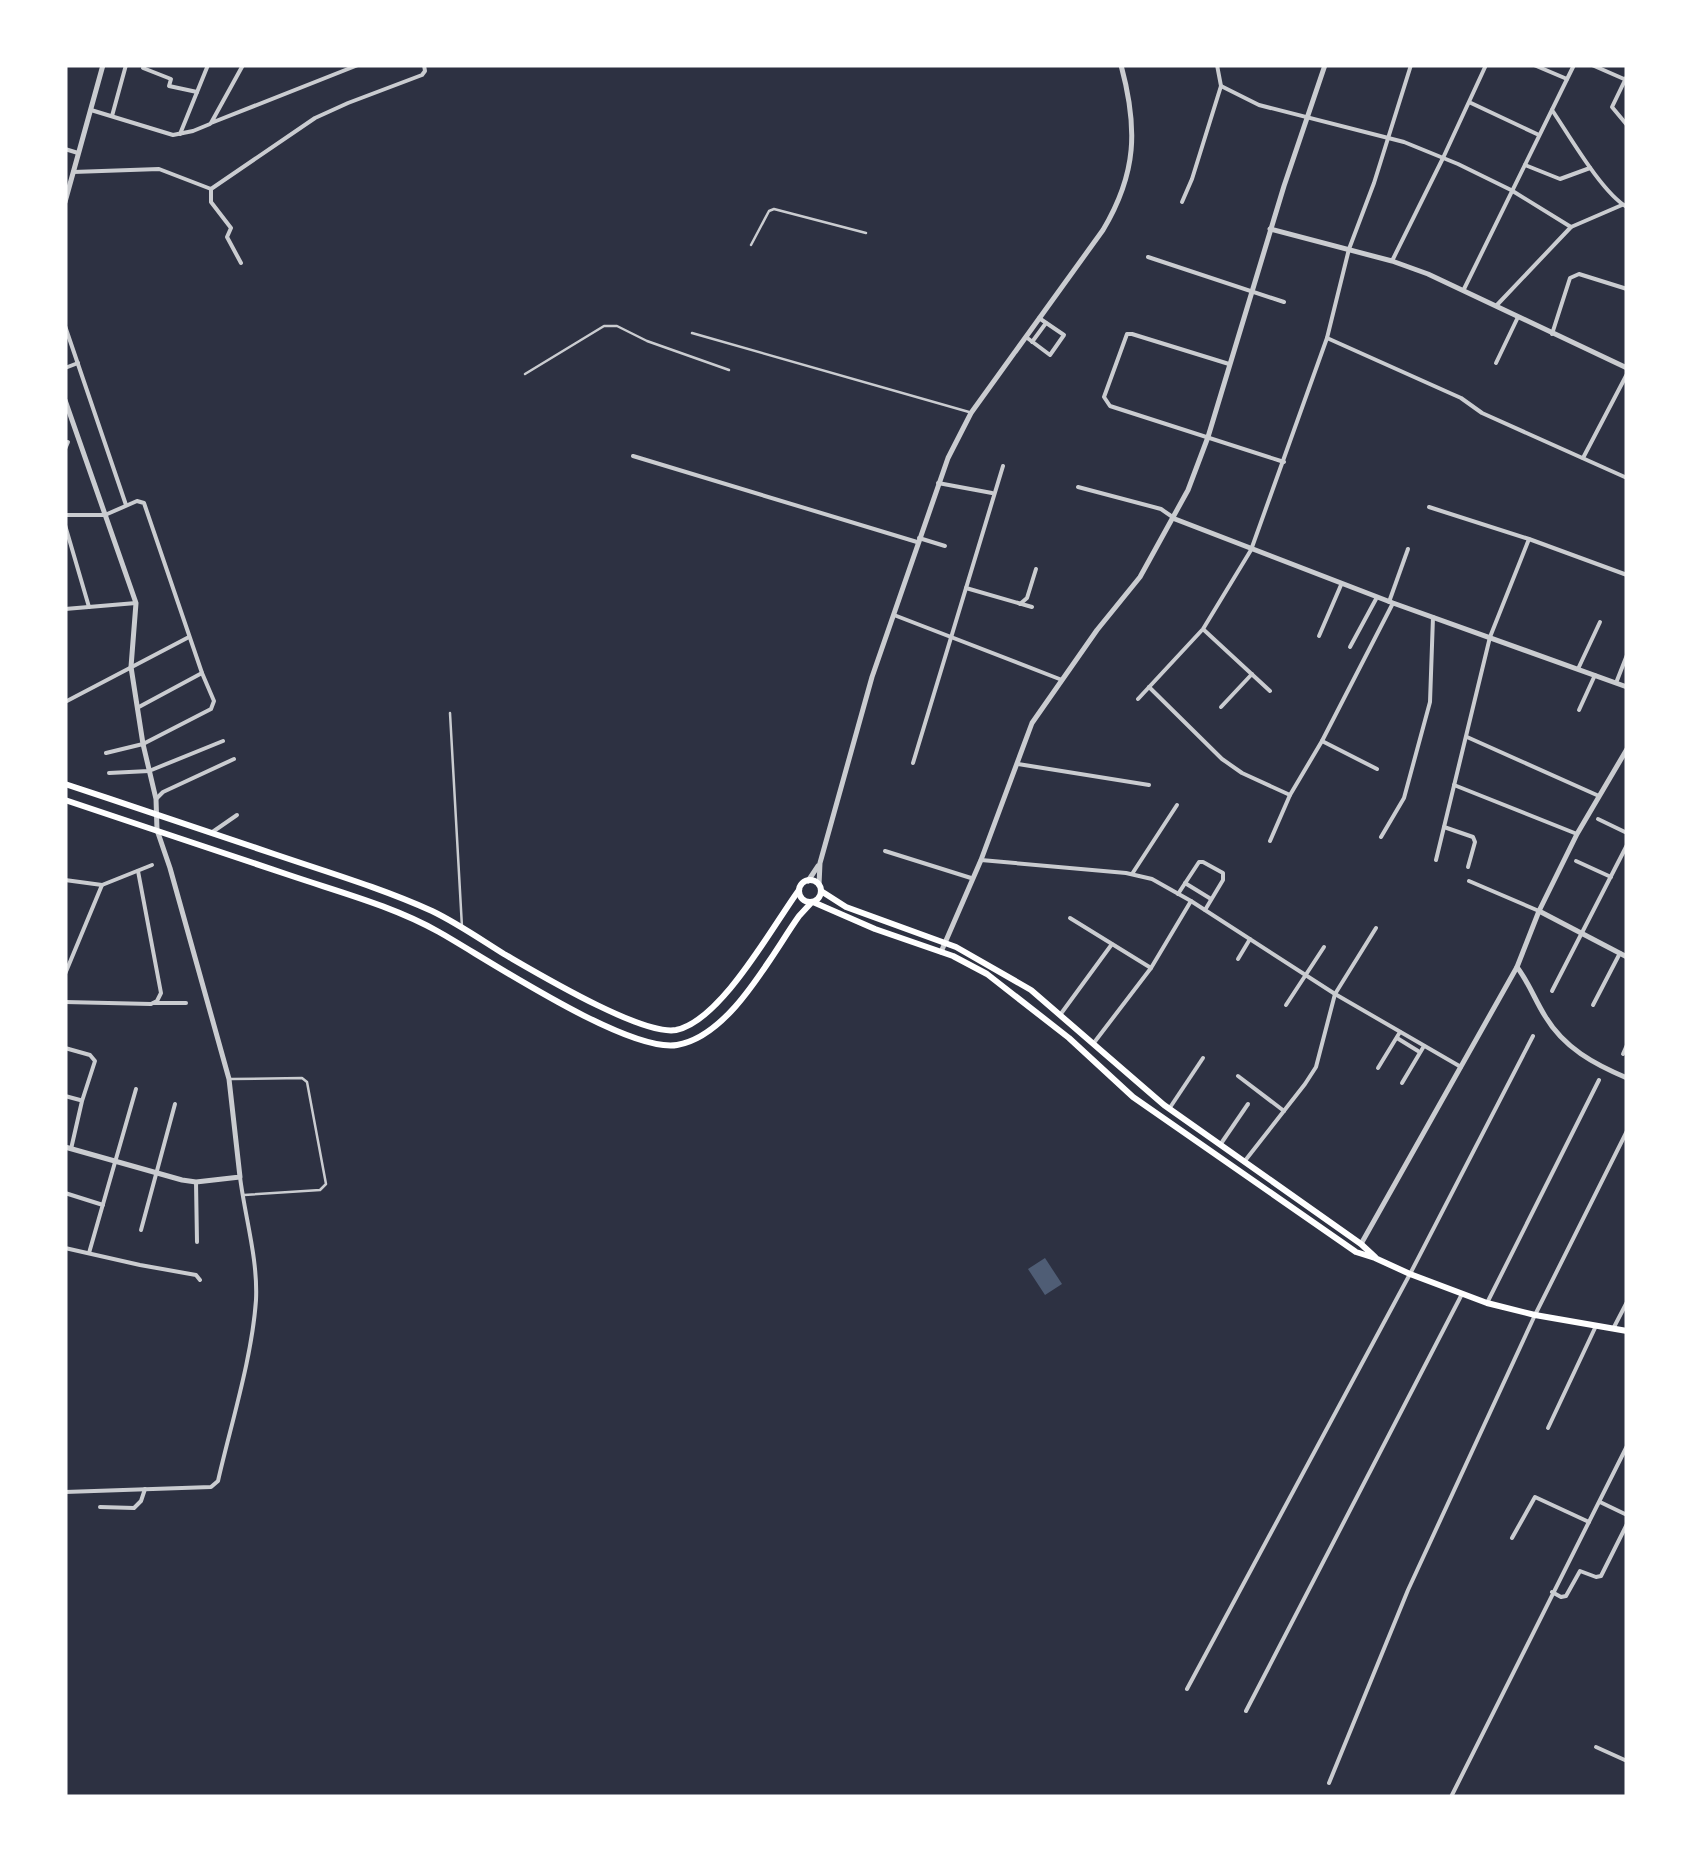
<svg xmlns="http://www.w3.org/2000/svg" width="1692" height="1862" font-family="'Fira Sans Condensed',sans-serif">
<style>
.water{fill:#4f5d75}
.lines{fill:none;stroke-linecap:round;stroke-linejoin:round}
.service{stroke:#caccd0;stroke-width:2.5}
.minor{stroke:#caccd0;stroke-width:4}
.tertiary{stroke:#caccd0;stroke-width:5}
.primary{stroke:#fff;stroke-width:6}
</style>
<rect width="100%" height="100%" fill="#2d3142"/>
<path class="water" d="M1045 1258 1062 1284 1045 1295 1028 1269Z"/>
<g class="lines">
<g class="service">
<path d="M751 245 769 211 774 209 866 233"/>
<path d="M692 333 969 412"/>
<path d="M525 374 604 326H617L647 341 729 370"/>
<path d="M450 713 462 927"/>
<path d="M231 1079 302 1078 307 1082 326 1184 320 1190 244 1195"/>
</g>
<g class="minor">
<path d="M243 65 211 123 358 65"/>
<path d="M1534 65 1567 79"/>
<path d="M1592 65 1624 79"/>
<path d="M143 68 171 79 169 86 197 92"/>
<path d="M1627 76 1612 107 1627 125"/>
<path d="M1221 86 1259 105 1404 142 1458 164 1511 190 1571 227"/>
<path d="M1471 103 1539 135"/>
<path d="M91 110 173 135 193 131 210 124"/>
<path d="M1552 110C1569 135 1602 193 1627 207"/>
<path d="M112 116 126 65"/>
<path d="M180 134 208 65"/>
<path d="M65 149 78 153"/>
<path d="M1525 165 1560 179 1590 168"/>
<path d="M73 172 159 169 211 189 315 118 348 103 422 75 425 71 424 65"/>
<path d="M211 189V202L231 228 227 237 241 263"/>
<path d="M1182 202 1192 179 1221 86 1217 65"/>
<path d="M1148 257 1284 302"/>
<path d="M1392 261 1443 158 1486 65"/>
<path d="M1464 289 1574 65"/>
<path d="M1496 306 1571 227 1622 205"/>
<path d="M65 326 126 505"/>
<path d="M1552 334 1570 278 1579 274 1627 289"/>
<path d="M1026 337 1050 355 1064 335 1039 318"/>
<path d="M1327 338 1461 398 1482 413 1627 478"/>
<path d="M1032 342 1046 323"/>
<path d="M1496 363 1518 317"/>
<path d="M1229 364 1132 334H1127L1104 397 1110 406 1284 462"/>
<path d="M65 368 78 363"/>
<path d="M65 449 68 442"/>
<path d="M633 456 917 542"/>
<path d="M1583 458 1627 374"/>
<path d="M938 483 992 493"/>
<path d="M1078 487 1161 509 1174 518"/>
<path d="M1429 507 1529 539 1627 575"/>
<path d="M65 515H105L137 501 144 503 202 673 214 701 211 709 143 744 106 753"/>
<path d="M65 525 89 607"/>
<path d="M919 538 945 546"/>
<path d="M966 588 1032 607"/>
<path d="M1389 602 1408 549"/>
<path d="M1020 604 1027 598 1036 569"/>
<path d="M65 609 136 603"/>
<path d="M894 615 1062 680"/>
<path d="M1204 630 1270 691"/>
<path d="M1319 636 1341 585"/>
<path d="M1350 647 1376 599"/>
<path d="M1578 669 1600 622"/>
<path d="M1616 683 1627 655"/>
<path d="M1149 687 1222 759 1242 773 1290 795"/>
<path d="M1138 699 1203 629 1251 550 1327 338 1349 249 1374 183 1411 65"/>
<path d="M65 702 189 637"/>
<path d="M1221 707 1252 674"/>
<path d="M137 708 202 673"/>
<path d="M1579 710 1595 675"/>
<path d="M1467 737 1599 796"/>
<path d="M1322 741 1377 769"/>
<path d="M913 763 1003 466"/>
<path d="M1018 764 1149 785"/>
<path d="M109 773 149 771 223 741"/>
<path d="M1454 785 1577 834"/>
<path d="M156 799 163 792 234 759"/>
<path d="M1598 819 1627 833"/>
<path d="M1444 827 1473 837 1475 842 1468 867"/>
<path d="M211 833 237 815"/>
<path d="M1381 837 1404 798 1430 702 1433 617"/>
<path d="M1270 841 1290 795 1322 741 1393 603"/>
<path d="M885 851 971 878"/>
<path d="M981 860 1126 873 1152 879 1191 901 1335 994 1461 1067"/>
<path d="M1436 860 1490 637 1529 539"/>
<path d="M1576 861 1611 877"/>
<path d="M1132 874 1177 805"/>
<path d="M65 880 102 885 65 974"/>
<path d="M1469 881 1539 911"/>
<path d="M1185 883 1211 899"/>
<path d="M102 885 152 865"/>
<path d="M1178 894 1199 862H1203L1223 873V880L1205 910"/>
<path d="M1070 918 1151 968"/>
<path d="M1238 959 1250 939"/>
<path d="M1552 991 1627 845"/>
<path d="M65 1002 151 1004 157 1001 161 993 138 871"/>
<path d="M154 1003H186"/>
<path d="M1286 1005 1324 947"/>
<path d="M1593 1005 1620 953"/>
<path d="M1060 1015 1112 944"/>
<path d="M1397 1038 1418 1051"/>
<path d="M1093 1044 1151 968 1191 901"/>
<path d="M65 1048 90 1055 95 1061 82 1101 71 1149"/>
<path d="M1623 1054 1627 1045"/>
<path d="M1378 1068 1400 1032"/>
<path d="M1238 1076 1284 1111"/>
<path d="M1402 1083 1424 1046"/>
<path d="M65 1096 80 1100"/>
<path d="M1169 1109 1203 1058"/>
<path d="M1220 1145 1248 1104"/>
<path d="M1244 1162 1305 1084 1316 1067 1335 994 1376 928"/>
<path d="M196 1182 197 1242"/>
<path d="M65 1193 103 1205"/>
<path d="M141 1230 175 1104"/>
<path d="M65 1248 140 1265 196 1275 200 1280"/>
<path d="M89 1253 136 1089"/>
<path d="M1487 1303 1599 1080"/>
<path d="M1613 1329 1627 1302"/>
<path d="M1548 1428 1595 1328"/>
<path d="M65 1492 211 1487 218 1481C231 1424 252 1358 256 1300 258 1259 245 1217 240 1177"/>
<path d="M1600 1502 1627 1515"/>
<path d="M100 1507 134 1508 141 1501 145 1489"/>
<path d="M1512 1538 1535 1497 1589 1522"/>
<path d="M1552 1592 1561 1597 1566 1596 1580 1571 1596 1577 1601 1576 1627 1524"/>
<path d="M1187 1689 1410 1274 1533 1036"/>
<path d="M1246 1711 1462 1294"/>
<path d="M1596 1747 1627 1761"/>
<path d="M1329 1783 1408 1590 1535 1315 1627 1131"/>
<path d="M1451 1797 1627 1446"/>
</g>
<g class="tertiary">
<path d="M65 202 103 65"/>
<path d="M1270 229 1392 261 1428 274 1627 368"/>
<path d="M65 400 136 603 131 667 143 744 156 799 157 830 170 868 229 1079 240 1177 196 1182 182 1180 65 1147"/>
<path d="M1175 519 1393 603 1627 687"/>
<path d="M808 881 818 866"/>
<path d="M819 885 820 863 872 677 948 458 971 413 1103 230C1137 173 1138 128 1121 65"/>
<path d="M1539 911 1627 957"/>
<path d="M941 952 981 860 1032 723 1097 630 1140 577 1188 490 1208 437 1284 186 1325 65"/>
<path d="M1517 967C1529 983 1535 1000 1545 1016 1564 1048 1594 1064 1627 1078"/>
<path d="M1361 1244 1517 967 1539 911 1577 834 1627 749"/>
</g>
<g class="primary">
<path d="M65 784C135 807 205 831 274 854 327 872 381 888 432 911 457 923 480 939 504 954 537 973 642 1036 676 1030 721 1021 772 927 799 890"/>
<path d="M65 800C140 825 214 850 289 875 339 892 393 906 439 932 487 959 627 1053 677 1045 730 1036 770 957 799 916L811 903"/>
<circle cx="810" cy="891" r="11"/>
<path d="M821 891 846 907 956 947 1031 990 1164 1105 1361 1244 1375 1257"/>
<path d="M813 902 875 929 953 956 987 974 1069 1038 1133 1097 1356 1252 1375 1258 1410 1274 1487 1303 1535 1315 1627 1331"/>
</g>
</g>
<rect width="1692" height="1862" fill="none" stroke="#ffffff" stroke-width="135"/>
</svg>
